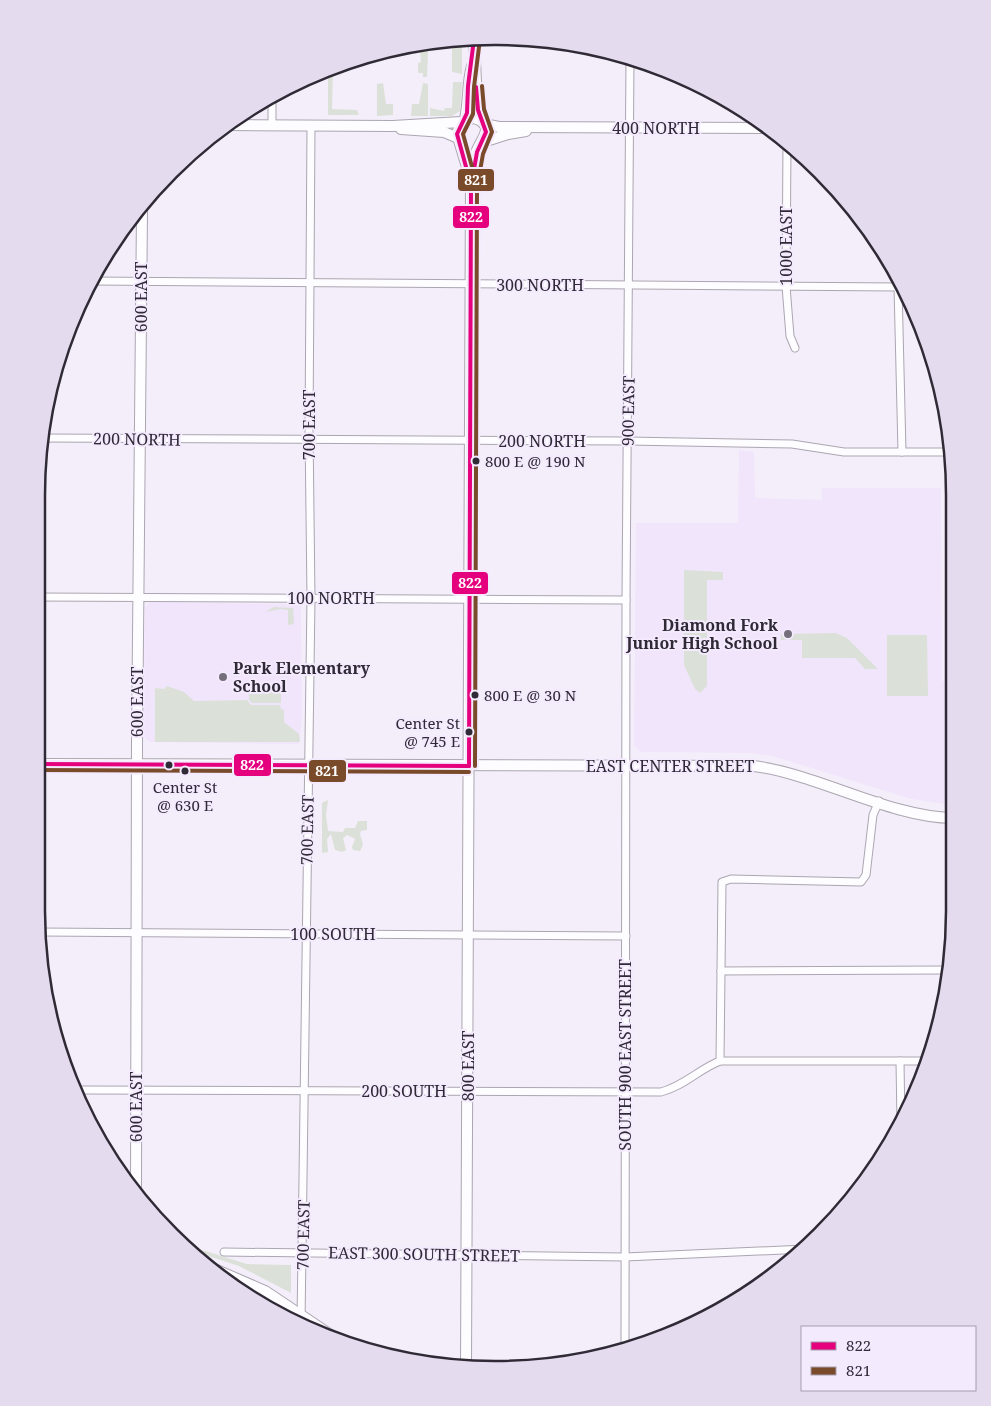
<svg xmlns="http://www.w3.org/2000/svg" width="991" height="1406" font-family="'Noto Serif',serif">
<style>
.built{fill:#f1e5fc}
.green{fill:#dbe1d8}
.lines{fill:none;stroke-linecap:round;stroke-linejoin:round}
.street-casing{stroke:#aba6b1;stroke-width:9}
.secondary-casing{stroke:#aba6b1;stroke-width:12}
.street{stroke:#fdfcfe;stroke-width:7}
.secondary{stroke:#fdfcfe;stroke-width:10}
.bus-1-casing{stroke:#f4eafe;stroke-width:8}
.bus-2-casing{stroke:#f4eafe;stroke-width:8}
.bus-1{stroke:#e5007d;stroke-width:4}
.bus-2{stroke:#7a4b2a;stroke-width:4}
.bus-dot{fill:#302a36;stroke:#f4eafe;stroke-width:2}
.poi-dot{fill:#756f7b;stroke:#f4eafe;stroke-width:2}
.labels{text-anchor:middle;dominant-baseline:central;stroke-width:4;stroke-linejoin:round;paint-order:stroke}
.bus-label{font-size:15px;fill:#302a36;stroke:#f4eafe;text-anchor:start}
.street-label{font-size:16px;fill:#302a36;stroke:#f4eafe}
.poi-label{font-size:16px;font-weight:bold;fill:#302a36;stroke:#f4eafe;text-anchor:end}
.rim{fill:none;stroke:#302a36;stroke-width:2.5}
.line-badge{stroke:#f4eafe;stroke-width:2}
.badge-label{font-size:14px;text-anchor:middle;font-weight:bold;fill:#fff}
</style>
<rect width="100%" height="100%" fill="#f4eefa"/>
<g class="built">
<path d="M739 450 754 452 755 498 822 500V488H941L942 681H952L953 805 911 799 773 756 749 753 641 752 634 746 636 523H738Z"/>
<path d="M150 602 294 604 301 606 302 718 299 744 149 742 143 736 145 607Z"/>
</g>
<g class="green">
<path d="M462 39V74L452 72V40Z"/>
<path d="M420 49 428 50 427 77H423V73H418V63L421 62Z"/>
<path d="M333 68 332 109 357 110 359 115H328V70Z"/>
<path d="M453 82H462L460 111 452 116H430V108L444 111 445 108H452Z"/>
<path d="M383 83 386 104H393V115L377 116V84Z"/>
<path d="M423 83 428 84V116H411L412 104H419Z"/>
<path d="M684 570 723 572V580H707V686L700 693 695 689 684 665Z"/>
<path d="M274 607 293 608 294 624 288 625V610L281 609 265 612Z"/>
<path d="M836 633 847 638 878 669H865L855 658H802V640H781V634Z"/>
<path d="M887 635H927L928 696H887Z"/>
<path d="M167 686 184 692 194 701 247 700 251 705H280L281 709 284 710V722L299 734 300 742H155V688L164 689Z"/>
<path d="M252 687H281V703H252L249 700V690Z"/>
<path d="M328 800 326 815 328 831 343 832 345 828H355L358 821H367V830L361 831 360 834 363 845 360 851 353 850 352 847 355 839 347 835 343 838 346 850 342 852 335 850 331 834 327 839 328 852 322 853V803Z"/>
<path d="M180 1241H185L186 1245 247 1264 291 1265V1293L239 1266 187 1249Z"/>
</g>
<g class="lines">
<defs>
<g id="street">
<path d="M272 95V126"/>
<path d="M787 142 786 286 790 336 795 348"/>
<path d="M92 281 898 287 902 452"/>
<path d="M42 438 628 441 792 444 844 452H951"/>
<path d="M36 597 626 600"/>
<path d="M39 932 626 936"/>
<path d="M721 971 949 970"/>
<path d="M720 1061 722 882 731 879 861 882 866 875 873 815 879 801"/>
<path d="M900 1061 901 1124"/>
<path d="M79 1090 661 1092C684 1086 699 1069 720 1061H927"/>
<path d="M224 1252 625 1257 805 1249"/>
<path d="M301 1323 311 598 309 430 311 126"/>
<path d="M625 1345 626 600 630 58"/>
</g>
<g id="secondary">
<path d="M474 39 477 104 482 122"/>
<path d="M465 119C469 101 467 83 472 66"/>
<path d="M461 122 457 134 470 177"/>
<path d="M484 124 499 127 770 128"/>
<path d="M227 125 393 126 461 122 473 118C498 124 480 140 476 153 473 163 473 175 471 185L466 1366"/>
<path d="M401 129 444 132 458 138"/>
<path d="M483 142 508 134 526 131"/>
<path d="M36 764 754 766C820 775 889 817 953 818"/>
<path d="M136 1191 137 743 142 212"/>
<path d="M212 1268 265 1291 338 1340"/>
</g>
</defs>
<use href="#street" class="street-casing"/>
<use href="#secondary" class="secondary-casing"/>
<use href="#street" class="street"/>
<use href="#secondary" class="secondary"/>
<defs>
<g id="bus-1">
<path d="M472 181 477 152 486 132 478 110 476 87"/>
<path d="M36 764 469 766"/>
<path d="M469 766 471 185 457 134 467 113 468 86 474 39"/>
</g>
<g id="bus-2">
<path d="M478 182 483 154 492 132 484 109 482 86"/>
<path d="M475 766 477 185 463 134 473 114 474 87 480 39"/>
<path d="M36 770 469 772"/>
</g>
</defs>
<use href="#bus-1" class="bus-1-casing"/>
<use href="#bus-2" class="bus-2-casing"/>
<use href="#bus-1" class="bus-1"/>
<use href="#bus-2" class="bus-2"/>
</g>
<g class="bus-dot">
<circle cx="476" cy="461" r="4.5"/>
<circle cx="475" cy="695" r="4.5"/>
<circle cx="469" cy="732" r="4.5"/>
<circle cx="169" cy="765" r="4.5"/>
<circle cx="185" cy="771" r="4.5"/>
</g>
<g class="poi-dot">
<circle cx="788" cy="634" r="5"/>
<circle cx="223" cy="677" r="5"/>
</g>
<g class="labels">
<g class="bus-label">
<text x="485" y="461">800 E @ 190 N</text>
<text x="484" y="695">800 E @ 30 N</text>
<text x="460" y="723" text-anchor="end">Center St<tspan x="460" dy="18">@ 745 E</tspan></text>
<text x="185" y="787" text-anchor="middle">Center St<tspan x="185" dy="18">@ 630 E</tspan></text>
</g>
<g class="street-label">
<text x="656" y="128">400 NORTH</text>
<text transform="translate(786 246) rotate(-90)">1000 EAST</text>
<text x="540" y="285">300 NORTH</text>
<text transform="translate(141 297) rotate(-90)">600 EAST</text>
<text transform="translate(628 411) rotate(-89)">900 EAST</text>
<text transform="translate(309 425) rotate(-90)">700 EAST</text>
<text transform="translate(137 439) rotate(1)">200 NORTH</text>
<text x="542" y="441">200 NORTH</text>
<text x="331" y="598">100 NORTH</text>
<text transform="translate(137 702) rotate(-90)">600 EAST</text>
<text x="670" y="766">EAST CENTER STREET</text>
<text transform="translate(307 830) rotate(-89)">700 EAST</text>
<text x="333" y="934">100 SOUTH</text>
<text transform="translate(625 1055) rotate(-90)">SOUTH 900 EAST STREET</text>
<text transform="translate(468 1066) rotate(-90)">800 EAST</text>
<text x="404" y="1091">200 SOUTH</text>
<text transform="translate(136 1107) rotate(-90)">600 EAST</text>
<text transform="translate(303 1235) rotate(-89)">700 EAST</text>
<text transform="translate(424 1254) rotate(1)">EAST 300 SOUTH STREET</text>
</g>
<g class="poi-label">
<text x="778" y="625">Diamond Fork<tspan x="778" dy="18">Junior High School</tspan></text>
<text x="233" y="668" text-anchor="start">Park Elementary<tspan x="233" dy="18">School</tspan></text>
</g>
</g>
<path d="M0 0H991V1406H0ZM495 45H496A450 450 0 0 1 946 495V911A450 450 0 0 1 496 1361H495A450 450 0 0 1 45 911V495A450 450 0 0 1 495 45Z" fill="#e4dbee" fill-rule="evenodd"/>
<path class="rim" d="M495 45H496A450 450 0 0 1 946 495V911A450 450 0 0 1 496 1361H495A450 450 0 0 1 45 911V495A450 450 0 0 1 495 45Z"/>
<g class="line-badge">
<rect x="457" y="168" width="38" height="24" rx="5" fill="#7a4b2a"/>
<rect x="452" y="205" width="38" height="24" rx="5" fill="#e5007d"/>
<rect x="451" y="571" width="38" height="24" rx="5" fill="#e5007d"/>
<rect x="233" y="753" width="39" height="24" rx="5" fill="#e5007d"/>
<rect x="308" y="759" width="39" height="24" rx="5" fill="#7a4b2a"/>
</g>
<g class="badge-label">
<text x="476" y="185">821</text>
<text x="471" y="222">822</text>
<text x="470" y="588">822</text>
<text x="252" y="770">822</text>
<text x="327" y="776">821</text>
</g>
<rect x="801" y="1326" width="175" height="65" fill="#f4eafe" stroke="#a69dae"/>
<rect x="811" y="1342" width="25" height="8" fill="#e5007d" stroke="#a69dae"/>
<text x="846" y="1351" font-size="15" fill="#302a36">822</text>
<rect x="811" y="1367" width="25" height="8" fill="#7a4b2a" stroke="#a69dae"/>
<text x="846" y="1376" font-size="15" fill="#302a36">821</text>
</svg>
